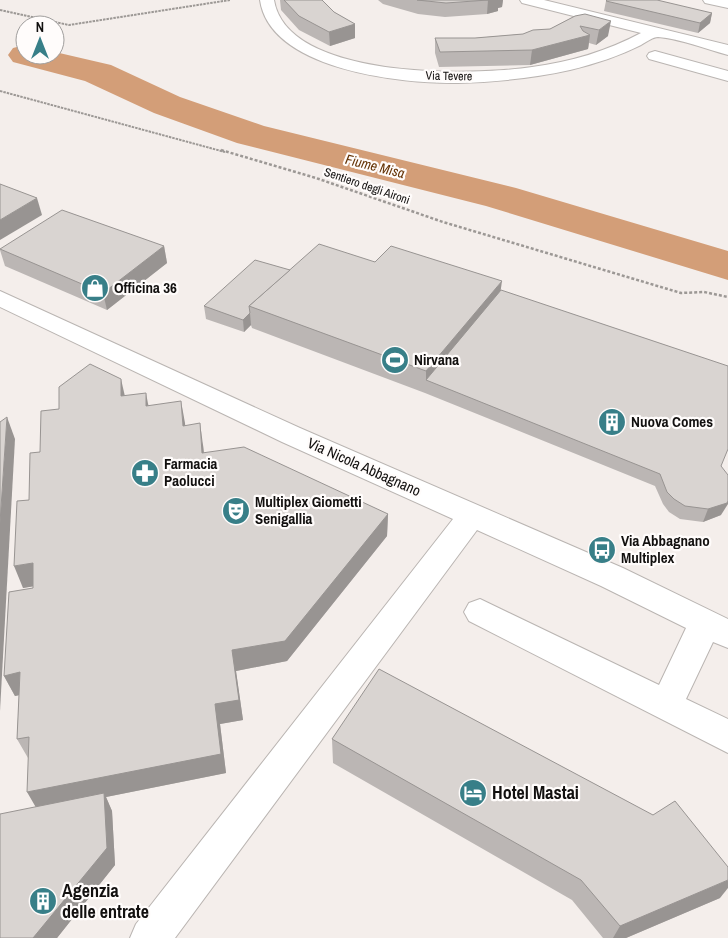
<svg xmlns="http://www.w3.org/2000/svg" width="728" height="938" font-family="'Archivo Narrow',sans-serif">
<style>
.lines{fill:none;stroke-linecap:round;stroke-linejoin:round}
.river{fill:#d39e78;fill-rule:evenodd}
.minor-casing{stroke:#bab5b2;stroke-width:2}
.path-far1{stroke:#9c9895;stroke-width:2;stroke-dasharray:2.5 1;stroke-linecap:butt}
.path{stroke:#9c9895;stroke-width:2.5;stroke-dasharray:3 2;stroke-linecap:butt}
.minor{fill:#fff;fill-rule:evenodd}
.wall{fill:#bbb6b4}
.shaded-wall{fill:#989492}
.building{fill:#d9d4d1;stroke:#989492}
.labels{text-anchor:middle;stroke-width:4.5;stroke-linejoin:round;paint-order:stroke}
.far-street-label{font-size:12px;fill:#12100f;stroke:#fffcfb}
.far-water-label{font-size:14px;font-style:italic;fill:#643204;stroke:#fffcfb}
.poi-label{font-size:15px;font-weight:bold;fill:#12100f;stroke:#fffcfb;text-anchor:start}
.street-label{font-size:15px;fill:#12100f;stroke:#fffcfb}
.near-poi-label{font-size:18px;font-weight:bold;fill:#12100f;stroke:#fffcfb;text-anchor:start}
</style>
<rect width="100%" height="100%" fill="#f4eeeb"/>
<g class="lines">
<polygon class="river" points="25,45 25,55 55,55 55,52 111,65 180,97 264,126 516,188 728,251 728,280 486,206 237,143 154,113 85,81 13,62 8,55 13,48"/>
<g class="minor-casing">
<g id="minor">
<path d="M260,0H274C287,80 472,76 532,67C571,62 607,51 641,33L522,3L520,0H544L728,45V55C706,49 681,39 658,37C653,37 646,42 641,45C619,56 595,64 570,70C534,78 496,82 458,83C402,84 270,70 260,0Z"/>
<polygon points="703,0 728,0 728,8 705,3"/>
<polygon points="655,51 728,71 728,81 649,59 647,56 649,53"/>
<polygon points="0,291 300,428 623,568 728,619 728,648 713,642 686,699 728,719 728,753 469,621 464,612 469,603 480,599 659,685 686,628 601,586 477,530 175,938 130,938 136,924 453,519 282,442 0,307"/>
</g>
</g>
<g class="path-far1">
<polyline points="0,10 69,25 230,0"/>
<polyline points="0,91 225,152"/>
</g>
<polyline class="path" points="221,150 316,178 443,222 681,293 704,292 728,297"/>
<use href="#minor" class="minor"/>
</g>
<g class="wall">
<polygon points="280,0 322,0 334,12 355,24 355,38 330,46 299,30 281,10"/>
<polygon points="378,0 503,0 502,7 498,8 498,11 487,14 445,17 418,14 383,4"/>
<polygon points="606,1 712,13 710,23 698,33 604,11"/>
<polygon points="575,16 608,36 596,45 589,43 588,49 530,65 439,67 435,53 435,38 475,38 523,34 550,29"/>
<polygon points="164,246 167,263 107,310 5,266 0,250 0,249"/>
<polygon points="375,262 501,290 721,466 721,515 703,522 680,519 669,512 663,504 655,486 425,393 252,328 251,325 244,332 206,319 204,306 290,270"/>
<polygon points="125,395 148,405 185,425 203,445 204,453 388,514 387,536 287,661 236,671 243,720 220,724 226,773 106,797 112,811 115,865 57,938 0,938 36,807 28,758 17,739 19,695 15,696 4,676 33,588 33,586 23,588 29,500 40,452 59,409"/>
<polygon points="332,739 720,898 626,938 603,938 572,900 333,763"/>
</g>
<g class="shaded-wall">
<polygon points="488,0 503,0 502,7 498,8 498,11 487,14"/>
<polygon points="712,13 710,23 698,33 700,23"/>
<polygon points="611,21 608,36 596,45 599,30"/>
<polygon points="355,24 355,38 330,46 329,32"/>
<polygon points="590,35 588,49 530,65 532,50"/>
<polygon points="37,198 42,215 0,240 0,220"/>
<polygon points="164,246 167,263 107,310 103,293"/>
<polygon points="502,281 499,302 426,380 426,371"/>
<polygon points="250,313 251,325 244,332 243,320"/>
<polygon points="121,379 126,401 121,396"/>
<polygon points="146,393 150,414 146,406"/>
<polygon points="181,401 185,423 187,447 183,426"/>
<polygon points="7,417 15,439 0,711 0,523"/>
<polygon points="200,423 203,445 206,475 202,453"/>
<polygon points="728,501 728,504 721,515 703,522 708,509"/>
<polygon points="388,514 387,536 287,661 236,671 243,720 220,724 226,773 106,797 112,811 115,865 57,938 33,938 38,811 27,792 215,704 232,650"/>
<polygon points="33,563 42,585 23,588 14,566"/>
<polygon points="20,672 30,693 15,696 4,676"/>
<polygon points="728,880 728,888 720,898 626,938 613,938 620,926"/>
</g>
<g class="building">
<polygon points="284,0 322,0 334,12 355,24 329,32 299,16"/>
<polygon points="417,0 488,0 446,3"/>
<polygon points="607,0 657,0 712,13 700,23 606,1"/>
<polygon points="585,14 611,21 599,30 580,26 583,31 590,35 532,50 440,52 435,38 475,38 523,34 533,30 550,29 575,16"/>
<polygon points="0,184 37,198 0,220"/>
<polygon points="62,210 164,246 103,293 0,249"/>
<polygon points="319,244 375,262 391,246 502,281 426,371 249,306"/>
<polygon points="255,260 290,270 249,306 250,313 243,320 204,306"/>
<polygon points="501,290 728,366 728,449 721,466 728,475 728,501 727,503 708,509 685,506 674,499 667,492 660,474 426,380"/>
<polygon points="90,364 121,379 121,396 146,393 146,406 181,401 183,426 200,423 202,453 244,447 388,514 285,641 232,650 239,700 215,704 221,754 27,792 29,737 17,739 20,672 4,676 9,592 33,588 33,563 14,566 17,501 29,500 30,453 40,452 41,411 59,409 59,387"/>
<polygon points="7,417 0,523 0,422"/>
<polygon points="379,669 653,815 675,801 728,867 728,880 620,926 581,880 332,739"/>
<polygon points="104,793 107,848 33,938 0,938 0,814"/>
</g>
<defs>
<g id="shop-disc" transform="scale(1.4375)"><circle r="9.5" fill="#387f88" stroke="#fffcfb"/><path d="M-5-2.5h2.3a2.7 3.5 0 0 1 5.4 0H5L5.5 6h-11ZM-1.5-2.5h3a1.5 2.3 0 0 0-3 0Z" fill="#fff"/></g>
<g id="stadium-disc" transform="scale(1.4375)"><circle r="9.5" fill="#387f88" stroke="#fffcfb"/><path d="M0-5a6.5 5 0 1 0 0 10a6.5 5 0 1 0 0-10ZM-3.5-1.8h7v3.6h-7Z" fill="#fff"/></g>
<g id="building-disc" transform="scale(1.4375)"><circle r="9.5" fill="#387f88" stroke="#fffcfb"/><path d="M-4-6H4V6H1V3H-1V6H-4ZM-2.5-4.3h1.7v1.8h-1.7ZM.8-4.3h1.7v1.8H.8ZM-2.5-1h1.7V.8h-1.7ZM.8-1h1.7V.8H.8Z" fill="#fff"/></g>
<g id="pharmacy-disc" transform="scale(1.4375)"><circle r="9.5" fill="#387f88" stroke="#fffcfb"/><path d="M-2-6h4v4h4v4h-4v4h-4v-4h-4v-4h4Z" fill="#fff"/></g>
<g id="theatre-disc" transform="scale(1.4375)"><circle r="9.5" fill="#387f88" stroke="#fffcfb"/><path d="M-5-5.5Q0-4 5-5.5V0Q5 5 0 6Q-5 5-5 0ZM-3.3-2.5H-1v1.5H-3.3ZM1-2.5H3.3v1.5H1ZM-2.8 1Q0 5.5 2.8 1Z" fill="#fff"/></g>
<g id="bus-disc" transform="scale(1.4375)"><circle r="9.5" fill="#387f88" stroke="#fffcfb"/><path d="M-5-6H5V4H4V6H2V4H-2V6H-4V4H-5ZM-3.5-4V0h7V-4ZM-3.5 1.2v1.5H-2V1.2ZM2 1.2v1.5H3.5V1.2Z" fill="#fff"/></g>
<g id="hotel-disc" transform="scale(1.4375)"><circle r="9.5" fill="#387f88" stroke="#fffcfb"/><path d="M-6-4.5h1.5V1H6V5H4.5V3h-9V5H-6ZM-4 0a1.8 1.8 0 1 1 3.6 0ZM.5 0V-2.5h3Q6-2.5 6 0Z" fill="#fff"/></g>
</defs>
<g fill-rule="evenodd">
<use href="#shop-disc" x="95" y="288"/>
<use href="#stadium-disc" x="395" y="360"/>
<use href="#building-disc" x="612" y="422"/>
<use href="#pharmacy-disc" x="145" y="473"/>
<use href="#theatre-disc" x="236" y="511"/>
<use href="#bus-disc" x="602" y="550"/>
<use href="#hotel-disc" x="473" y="793"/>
<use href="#building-disc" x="43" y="901"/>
</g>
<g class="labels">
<g class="far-street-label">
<text transform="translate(449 76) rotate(1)" y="4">Via Tevere</text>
<text transform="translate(367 186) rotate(19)" y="4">Sentiero degli Aironi</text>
</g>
<g class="far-water-label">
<text transform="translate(375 166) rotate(14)" y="5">Fiume Misa</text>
</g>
<g class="poi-label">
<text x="114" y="293">Officina 36</text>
<text x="414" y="365">Nirvana</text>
<text x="631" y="427">Nuova Comes</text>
<text x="164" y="469">Farmacia<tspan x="164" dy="17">Paolucci</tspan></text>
<text x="255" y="507">Multiplex Giometti<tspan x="255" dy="17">Senigallia</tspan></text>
<text x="621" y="546">Via Abbagnano<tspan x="621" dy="17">Multiplex</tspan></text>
</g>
<g class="street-label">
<text transform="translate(364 467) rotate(24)" y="5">Via Nicola Abbagnano</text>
</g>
<g class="near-poi-label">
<text x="492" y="799">Hotel Mastai</text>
<text x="62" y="897">Agenzia<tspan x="62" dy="21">delle entrate</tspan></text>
</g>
</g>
<g transform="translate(40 40)"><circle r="24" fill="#fffcfb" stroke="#a09e9d"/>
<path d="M0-4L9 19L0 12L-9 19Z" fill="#387f88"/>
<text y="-8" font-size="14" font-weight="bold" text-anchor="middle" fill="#12100f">N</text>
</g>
</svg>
